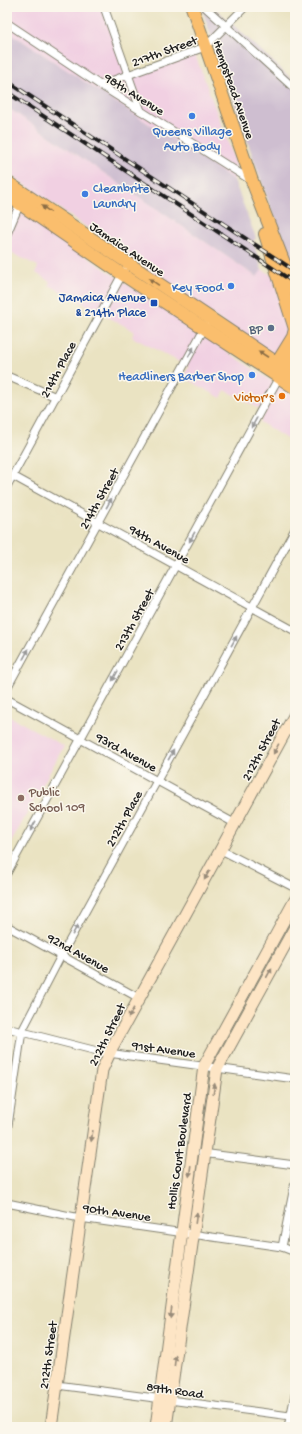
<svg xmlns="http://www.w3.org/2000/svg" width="302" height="1434" font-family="'Gochi Hand',sans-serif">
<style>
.built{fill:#f1d0e2}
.industrial{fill:#cebed0}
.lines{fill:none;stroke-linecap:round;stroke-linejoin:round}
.street-casing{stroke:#83806f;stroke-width:9}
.secondary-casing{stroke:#83806f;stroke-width:13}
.primary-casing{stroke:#83806f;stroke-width:14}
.street{stroke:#fff;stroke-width:7}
.secondary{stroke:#fde5c5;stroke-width:11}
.primary{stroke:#fabe6d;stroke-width:12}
.rail-casing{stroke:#1c1c1c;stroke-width:4}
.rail{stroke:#fbf7ec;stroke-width:2.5;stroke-dasharray:8;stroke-linecap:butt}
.oneway{fill:#8b6d44}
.oneway2{fill:#999}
.oneway3{fill:#988b79}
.shop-dot{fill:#3f7fe0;stroke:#fbf7ec;stroke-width:1.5}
.transit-dot{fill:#1a4fb4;stroke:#fbf7ec;stroke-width:1.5}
.service-dot{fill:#5c6f8a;stroke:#fbf7ec;stroke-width:1.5}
.food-dot{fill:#e8710a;stroke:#fbf7ec;stroke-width:1.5}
.education-dot{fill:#8d6e63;stroke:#fbf7ec;stroke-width:1.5}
.labels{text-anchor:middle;stroke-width:3;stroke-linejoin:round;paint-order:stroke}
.street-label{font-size:13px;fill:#1c1c1c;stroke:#fbf7ec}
.shop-label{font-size:13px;fill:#366cbe;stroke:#fbf7ec;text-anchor:end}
.transit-label{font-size:13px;fill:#164399;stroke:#fbf7ec;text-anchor:end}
.service-label{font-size:13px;fill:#4e5e75;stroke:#fbf7ec;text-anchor:end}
.food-label{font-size:13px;fill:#c56008;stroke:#fbf7ec;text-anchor:end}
.education-label{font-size:13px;fill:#785e54;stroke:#fbf7ec;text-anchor:start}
</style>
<rect width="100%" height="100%" fill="#fbf7ec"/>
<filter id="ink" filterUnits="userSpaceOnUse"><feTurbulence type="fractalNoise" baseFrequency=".025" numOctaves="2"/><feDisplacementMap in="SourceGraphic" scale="8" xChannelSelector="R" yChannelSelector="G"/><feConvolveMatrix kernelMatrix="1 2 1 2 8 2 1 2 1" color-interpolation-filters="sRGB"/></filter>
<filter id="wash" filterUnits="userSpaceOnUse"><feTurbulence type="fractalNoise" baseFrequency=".012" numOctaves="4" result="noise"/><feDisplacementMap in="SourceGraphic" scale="16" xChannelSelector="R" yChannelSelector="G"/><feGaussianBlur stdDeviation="0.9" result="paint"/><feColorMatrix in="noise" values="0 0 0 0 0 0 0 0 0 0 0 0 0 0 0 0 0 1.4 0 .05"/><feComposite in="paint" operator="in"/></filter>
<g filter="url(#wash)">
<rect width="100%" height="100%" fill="#eae3c2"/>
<g class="built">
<polygon points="7,7 102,7 127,78 195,54 236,164 234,180 7,31"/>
<polygon points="7,107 257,277 261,269 273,276 290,334 276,359 7,172"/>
<polygon points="7,203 295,397 295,459 287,454 293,443 260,422 265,412 225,390 221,398 183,377 189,367 132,337 134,331 49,285 50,282 36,273 38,266 7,251 10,239 7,238"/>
<polygon points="7,715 64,746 7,850"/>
</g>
<g class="industrial">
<polygon points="201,7 214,7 295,82 295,269 291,267"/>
<polygon points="7,31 234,180 256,238 253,241 262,270 257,277 7,107"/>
</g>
</g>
<g filter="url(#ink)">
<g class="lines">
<g class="street-casing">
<g id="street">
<polyline points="104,7 141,111"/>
<polyline points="205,7 295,89"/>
<polyline points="7,23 100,85 252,181"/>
<polyline points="100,85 205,47 245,7"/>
<polyline points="7,234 21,201"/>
<polyline points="7,376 56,397"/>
<polyline points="13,476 295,631"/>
<polyline points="7,486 124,271"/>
<polyline points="7,688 206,325"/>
<polyline points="7,699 236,824"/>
<polyline points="221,850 295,888"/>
<polyline points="7,873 279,377"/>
<polyline points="7,926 139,998"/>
<polyline points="7,1028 101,1052 295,1079"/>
<polyline points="7,1132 22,1031 61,956 295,529"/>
<polyline points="202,1153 295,1165"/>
<polyline points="7,1203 80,1218 282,1247 295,1252"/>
<polyline points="282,1247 295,1182"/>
<polyline points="57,1385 290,1416"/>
<polyline points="288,1427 295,1395"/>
</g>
</g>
<g class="secondary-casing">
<g id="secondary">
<polyline points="51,1427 102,1070 113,1046 295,714"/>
<polyline points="156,1427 204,1066 295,900"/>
<polyline points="166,1427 217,1069 295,927"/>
</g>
</g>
<g class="primary-casing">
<g id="primary">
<polyline points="192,7 252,181 295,291"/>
<polyline points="7,182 295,375"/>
<polyline points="7,195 122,274 295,388"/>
<polyline points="265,234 295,329 293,337 277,363 278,371"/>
<polyline points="281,374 295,354"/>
</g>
</g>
<use href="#street" class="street"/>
<use href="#secondary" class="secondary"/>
<use href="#primary" class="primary"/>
<g class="rail-casing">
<g id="rail">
<polyline points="7,81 295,271"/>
<polyline points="7,92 295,283"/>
</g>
</g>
<use href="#rail" class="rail"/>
</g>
<defs><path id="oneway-solid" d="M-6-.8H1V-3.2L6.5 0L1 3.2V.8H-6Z"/></defs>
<g class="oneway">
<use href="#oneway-solid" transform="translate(46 209) rotate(-145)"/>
<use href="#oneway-solid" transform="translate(154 282) rotate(-146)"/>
<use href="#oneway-solid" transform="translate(263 354) rotate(-147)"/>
</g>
<g class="oneway2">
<use href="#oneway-solid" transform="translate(191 352) rotate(-61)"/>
<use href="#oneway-solid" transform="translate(254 423) rotate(119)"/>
<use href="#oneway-solid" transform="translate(109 503) rotate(-61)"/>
<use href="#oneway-solid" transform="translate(192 537) rotate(119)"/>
<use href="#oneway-solid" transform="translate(234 641) rotate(-61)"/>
<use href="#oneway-solid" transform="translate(26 654) rotate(-61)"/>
<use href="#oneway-solid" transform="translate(115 676) rotate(119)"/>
<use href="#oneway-solid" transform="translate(171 755) rotate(-61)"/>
<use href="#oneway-solid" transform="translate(33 826) rotate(119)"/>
<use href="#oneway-solid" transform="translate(75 930) rotate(-61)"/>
</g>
<g class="oneway3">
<use href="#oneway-solid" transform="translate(276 749) rotate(118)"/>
<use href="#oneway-solid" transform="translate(207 875) rotate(119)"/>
<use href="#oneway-solid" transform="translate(269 973) rotate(-61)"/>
<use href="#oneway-solid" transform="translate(131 1013) rotate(119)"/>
<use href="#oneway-solid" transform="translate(214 1089) rotate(-82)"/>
<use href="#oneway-solid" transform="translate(92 1136) rotate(99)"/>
<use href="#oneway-solid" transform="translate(190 1171) rotate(98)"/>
<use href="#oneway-solid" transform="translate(196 1218) rotate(-82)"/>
<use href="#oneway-solid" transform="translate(171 1313) rotate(98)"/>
<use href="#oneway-solid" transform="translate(175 1361) rotate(-83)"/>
</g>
</g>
<g class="shop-dot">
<circle cx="192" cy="116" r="4"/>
<circle cx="85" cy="194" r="4"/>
<circle cx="231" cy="286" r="4"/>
<circle cx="252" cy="375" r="4"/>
</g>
<rect class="transit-dot" x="150" y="299" width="8" height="8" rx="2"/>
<circle class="service-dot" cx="271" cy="328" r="4"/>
<circle class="food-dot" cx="282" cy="396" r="4"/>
<circle class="education-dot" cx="21" cy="798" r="4"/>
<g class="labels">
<g class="street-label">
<text transform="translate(164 50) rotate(-20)" y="5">217th Street</text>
<text transform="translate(235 89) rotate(71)" y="5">Hempstead Avenue</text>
<text transform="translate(135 93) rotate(32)" y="5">98th Avenue</text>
<text transform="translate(128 248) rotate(34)" y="5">Jamaica Avenue</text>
<text transform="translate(57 369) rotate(-62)" y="5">214th Place</text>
<text transform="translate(98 498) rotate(-61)" y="5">214th Street</text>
<text transform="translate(160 543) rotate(29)" y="5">94th Avenue</text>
<text transform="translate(133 619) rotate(-61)" y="5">213th Street</text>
<text transform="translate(260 749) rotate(-62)" y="5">212th Street</text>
<text transform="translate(127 751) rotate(29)" y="5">93rd Avenue</text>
<text transform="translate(123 818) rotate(-61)" y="5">212th Place</text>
<text transform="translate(79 952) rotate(29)" y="5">92nd Avenue</text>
<text transform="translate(106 1034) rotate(-64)" y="5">212th Street</text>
<text transform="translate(164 1048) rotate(8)" y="5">91st Avenue</text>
<text transform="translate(178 1151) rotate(-82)" y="5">Hollis Court Boulevard</text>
<text transform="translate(117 1211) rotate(8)" y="5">90th Avenue</text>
<text transform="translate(47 1355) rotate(-82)" y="5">212th Street</text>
<text transform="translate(175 1389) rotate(8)" y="5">89th Road</text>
</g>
<g class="shop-label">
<text x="192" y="135" text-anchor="middle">Queens Village<tspan x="192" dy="15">Auto Body</tspan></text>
<text x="93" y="192" text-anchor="start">Cleanbrite<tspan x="93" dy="15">Laundry</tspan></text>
<text x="223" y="291">Key Food</text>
<text x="244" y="380">Headliners Barber Shop</text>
</g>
<g class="transit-label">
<text x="146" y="301">Jamaica Avenue<tspan x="146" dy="15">&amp; 214th Place</tspan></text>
</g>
<g class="service-label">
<text x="263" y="333">BP</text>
</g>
<g class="food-label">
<text x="274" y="401">Victor’s</text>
</g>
<g class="education-label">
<text x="29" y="796">Public<tspan x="29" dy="15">School 109</tspan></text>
</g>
</g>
<rect width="302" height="1434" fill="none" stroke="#fbf7ec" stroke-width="24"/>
</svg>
